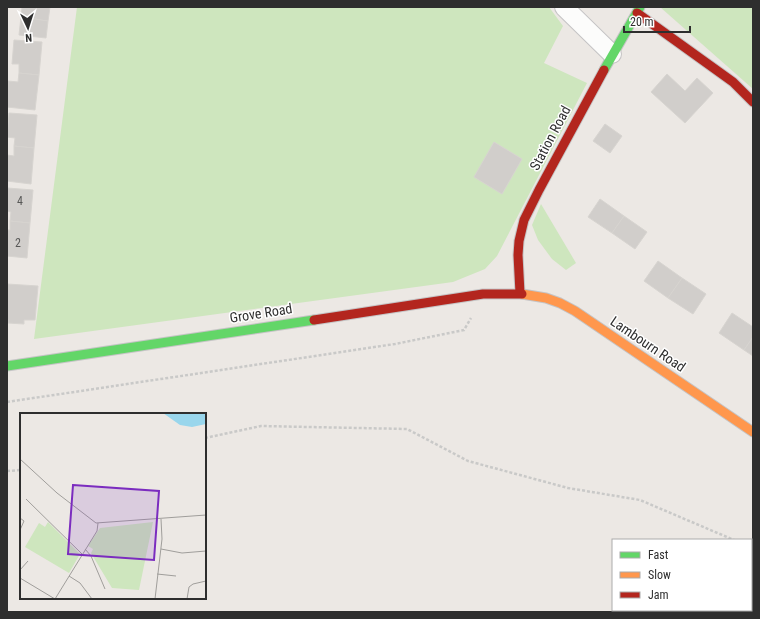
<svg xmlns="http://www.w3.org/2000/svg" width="760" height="619" font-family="'Roboto Condensed',sans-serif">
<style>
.green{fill:#cee6be}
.building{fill:#d1cecb;stroke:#d7d4d0}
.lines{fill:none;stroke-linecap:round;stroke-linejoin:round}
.street-casing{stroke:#c5c4c5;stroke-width:20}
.fast-casing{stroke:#c5c4c5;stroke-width:11}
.slow-casing{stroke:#c5c4c5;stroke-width:11}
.jam-casing{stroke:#c5c4c5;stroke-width:11}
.path{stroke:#c9c9c8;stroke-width:2.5;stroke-dasharray:3 2;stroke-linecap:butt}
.street{stroke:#fcfcfb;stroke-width:18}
.fast{stroke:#63d668;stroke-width:9}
.slow{stroke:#ff974d;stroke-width:9}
.jam{stroke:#b3261e;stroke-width:9}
.labels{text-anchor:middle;stroke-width:3;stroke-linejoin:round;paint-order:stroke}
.number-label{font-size:12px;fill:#585857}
.street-label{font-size:14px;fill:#2e2e2e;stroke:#fff}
.inset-road{fill:none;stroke:#a09e9b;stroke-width:1}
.view{fill:#7b2cbf;fill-opacity:0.15;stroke:#7b2cbf;stroke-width:2}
.inset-edge{fill:none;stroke:#2e2e2e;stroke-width:2}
</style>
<rect width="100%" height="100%" fill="#ece8e4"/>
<g class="green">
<polygon points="77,7 549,7 563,26 544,63 587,83 497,256 485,269 453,282 34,339"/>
<polygon points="660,7 753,7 753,89"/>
<polygon points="541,204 576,263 566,270 552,259 538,240 532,225"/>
</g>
<g class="building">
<polygon points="22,7 50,7 48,21 21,17"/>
<polygon points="21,17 48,21 46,38 19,35"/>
<polygon points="14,40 42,42 39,75 19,73 19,64 12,64"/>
<polygon points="19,73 39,75 35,110 7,107 8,81 18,82"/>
<polygon points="667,74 685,91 697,78 713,93 685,123 651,92"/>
<polygon points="9,113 37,115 34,148 14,146 15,138 7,137"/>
<polygon points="605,124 622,136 610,153 593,141"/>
<polygon points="494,142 522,159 502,194 474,177"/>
<polygon points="14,146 34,148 31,184 7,181 7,155 14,156"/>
<polygon points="7,188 33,190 30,223 10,221 11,212 7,211"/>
<polygon points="600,199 624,216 612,233 588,217"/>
<polygon points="624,216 647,232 635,249 612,233"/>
<polygon points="10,221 30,223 27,258 7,256 7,230 10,230"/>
<polygon points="658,261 682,278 668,298 644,281"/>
<polygon points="682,278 706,294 693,314 668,298"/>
<polygon points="7,284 38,286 35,320 24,320 24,324 8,323 8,319 7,319"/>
<polygon points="732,313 753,327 753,337 744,350 719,333"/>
<polygon points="753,337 753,356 744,350"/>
</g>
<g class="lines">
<g class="street-casing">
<polyline id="street" points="564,7 612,54"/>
</g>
<g class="fast-casing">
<g id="fast">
<polyline points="604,70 640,7"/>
<polyline points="7,366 314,320"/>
</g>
</g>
<g class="slow-casing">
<polyline id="slow" points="522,294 546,298 560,303 575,311 753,432"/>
</g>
<g class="jam-casing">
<g id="jam">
<polyline points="637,13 733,82 753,102"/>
<polyline points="520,293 518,255 519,241 524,220 539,190 604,70"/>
<polyline points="314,320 483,294 522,294"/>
</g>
</g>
<g class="path">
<polyline points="7,402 395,344 464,330 471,318"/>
<polyline points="205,438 261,426 407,429 468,461 568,488 640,500 734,540"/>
<polyline points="7,471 21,470"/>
<polyline points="751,547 753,548"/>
</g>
<use href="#street" class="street"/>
<use href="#fast" class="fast"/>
<use href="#slow" class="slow"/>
<use href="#jam" class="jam"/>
</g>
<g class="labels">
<g class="number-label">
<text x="20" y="205">4</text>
<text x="18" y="247">2</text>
</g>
<g class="street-label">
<text transform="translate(550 138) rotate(-62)" y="5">Station Road</text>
<text transform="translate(261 313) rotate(-9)" y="5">Grove Road</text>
<text transform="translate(648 344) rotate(34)" y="5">Lambourn Road</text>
</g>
</g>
<g transform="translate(20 413)">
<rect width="186" height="186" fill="#ece8e4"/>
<path d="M28,109L60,141L49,160L5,134L19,110L25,114ZM133,109L119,177L92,175L71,140L73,136L68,133L80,115Z" fill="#cee6be"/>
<path d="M143,0H186V11L172,14L160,12Z" fill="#99d6ec"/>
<path class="inset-road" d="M0,46L37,80L76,110L186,102M6,86L62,141M0,105L4,108L0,117M65,136L71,143L85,176M141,136L162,140L186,138M0,157L8,148M137,161L156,163M49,163L60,170L72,186M0,165L35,186M35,186L77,118L78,110M135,186L142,126L141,106M167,186L169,174L173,171L186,168"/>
<path class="view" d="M53,72L139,78L134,147L48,141Z"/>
<rect width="186" height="186" class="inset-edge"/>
</g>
<rect width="760" height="619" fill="none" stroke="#2e2e2e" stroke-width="16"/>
<rect x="612" y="539" width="140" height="72" fill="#ffffff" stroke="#ababab"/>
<rect x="620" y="552" width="20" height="6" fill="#63d668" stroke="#ababab"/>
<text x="648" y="559" font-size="12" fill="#2e2e2e">Fast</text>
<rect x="620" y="572" width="20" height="6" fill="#ff974d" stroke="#ababab"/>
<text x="648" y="579" font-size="12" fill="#2e2e2e">Slow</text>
<rect x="620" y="592" width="20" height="6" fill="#b3261e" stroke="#ababab"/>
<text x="648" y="599" font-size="12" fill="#2e2e2e">Jam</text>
<g transform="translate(28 28) rotate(176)" stroke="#ffffff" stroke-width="3" paint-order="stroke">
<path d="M0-3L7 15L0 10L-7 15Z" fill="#2e2e2e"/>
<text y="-6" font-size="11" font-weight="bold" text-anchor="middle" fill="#2e2e2e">N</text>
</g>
<path d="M624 26v6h66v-6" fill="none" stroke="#2e2e2e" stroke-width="2"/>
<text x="630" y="26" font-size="12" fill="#2e2e2e" stroke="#ffffff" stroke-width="3" paint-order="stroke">20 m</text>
</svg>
